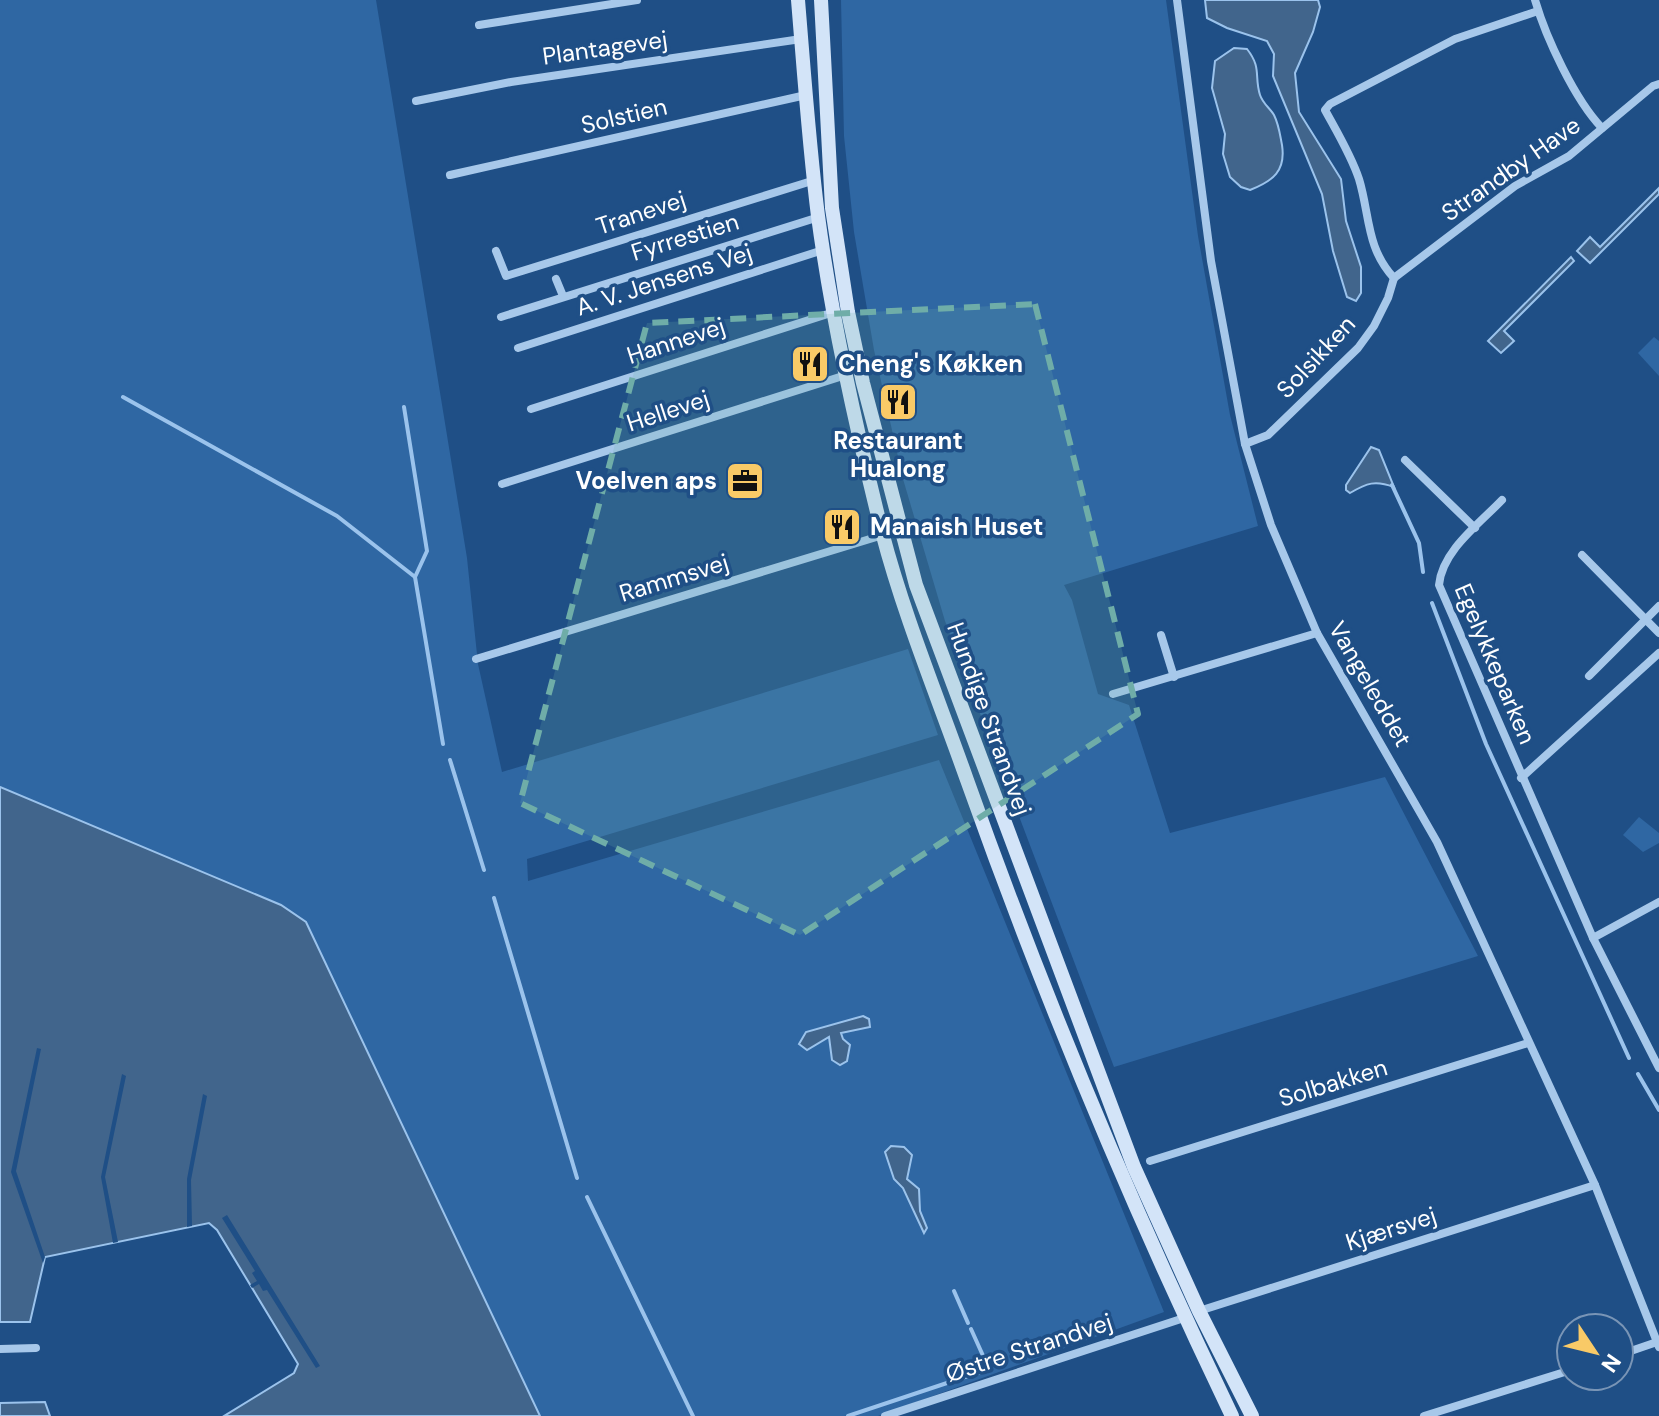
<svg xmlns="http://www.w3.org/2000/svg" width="1659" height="1416" font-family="'DM Sans',sans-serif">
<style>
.green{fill:#2f67a3}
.water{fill:#41658c;stroke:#9bc3ec;stroke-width:2}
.pier{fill:#1f4f86}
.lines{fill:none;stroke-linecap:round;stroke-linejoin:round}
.stream{stroke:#9bc3ec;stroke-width:4}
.minor{stroke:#a7c8ea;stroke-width:8}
.secondary{stroke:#d3e4f8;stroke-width:14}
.marked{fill:#6fada8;fill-opacity:0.2;stroke:#6fada8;stroke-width:6;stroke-dasharray:16 10;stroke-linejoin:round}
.labels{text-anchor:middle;stroke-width:7;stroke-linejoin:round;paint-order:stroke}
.street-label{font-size:24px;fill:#fff;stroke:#1f4f86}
.poi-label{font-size:24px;font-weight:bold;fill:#fff;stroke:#1f4f86;text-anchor:start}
</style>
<rect width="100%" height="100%" fill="#1f4f86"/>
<g class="green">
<polygon points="0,0 376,0 467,558 478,664 502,772 908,649 938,735 527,859 528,881 939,760 1164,1312 878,1416 540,1416 306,922 280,905 0,787"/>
<polygon points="841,0 1166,0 1198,236 1230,415 1258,526 1064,585 1072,600 1098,694 1129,705 1170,833 1385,777 1478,956 1114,1067 945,621 903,479 874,350 854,232 844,136"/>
<polygon points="1654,337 1659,341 1659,376 1638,353"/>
<polygon points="1639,817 1659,833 1659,843 1643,852 1623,835"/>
</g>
<g class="water">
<polygon points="1205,0 1318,0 1320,7 1313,32 1295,73 1299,112 1341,179 1346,221 1361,267 1361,293 1356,301 1347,297 1333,251 1322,194 1273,76 1274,54 1267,41 1227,28 1207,18"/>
<path d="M1234,48L1247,49C1262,68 1254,76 1260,95C1263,104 1270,108 1274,115C1279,125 1280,135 1282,145C1286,171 1273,181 1250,190L1241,187L1230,177L1223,154L1225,134L1212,88L1215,61Z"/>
<polygon points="1659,188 1659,194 1590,263 1577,251 1590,237 1600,247"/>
<polygon points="1571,257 1574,261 1504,331 1514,341 1501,353 1488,341"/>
<path d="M1371,447L1379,450L1394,487C1375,480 1367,483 1350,493L1346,490V485Z"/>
<polygon points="0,787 281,905 306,922 540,1416 224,1416 294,1373 298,1364 217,1230 209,1223 45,1257 30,1322 0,1322"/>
<polygon points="863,1016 869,1019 870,1027 841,1033 843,1039 850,1045 847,1061 840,1065 832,1060 829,1037 807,1050 799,1044 806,1032"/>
<polygon points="891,1146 904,1147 912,1155 907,1179 919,1189 920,1211 927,1228 924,1233 903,1188 894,1179 885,1152"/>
<polygon points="45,1402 50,1416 0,1416 0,1403"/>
</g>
<g class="pier">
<polygon points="37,1048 41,1049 16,1171 45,1257 43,1263 11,1172"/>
<polygon points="122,1074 126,1076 105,1177 118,1242 113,1243 101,1177"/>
<polygon points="203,1094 207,1096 191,1180 192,1226 187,1227 187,1179"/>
<polygon points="227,1215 320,1366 316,1368 267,1290 263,1291 259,1284 252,1288 250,1285 257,1281 252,1273 255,1271 222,1218"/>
</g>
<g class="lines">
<g class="stream">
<polyline points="123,397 337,516 415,577 443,744"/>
<polyline points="404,407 427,551 415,577"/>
<polyline points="1392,485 1419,543 1423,572"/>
<polyline points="1432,603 1486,744 1629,1058"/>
<polyline points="450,760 484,870"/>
<polyline points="494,898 577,1178"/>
<polyline points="1638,1074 1659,1110"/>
<polyline points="587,1197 693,1416"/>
<polyline points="954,1291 968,1323"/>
<polyline points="848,1416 989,1369 971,1329"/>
</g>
<g class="minor">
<polyline points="1177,0 1211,261 1245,444 1271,525 1317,633 1437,842 1595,1185 1659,1347"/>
<path d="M1535,0C1546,38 1575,100 1602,128"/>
<polyline points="479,25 637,0"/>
<polyline points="416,101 511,82 801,39"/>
<polyline points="450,175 806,95"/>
<polyline points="496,251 506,276 815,180"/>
<path d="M1394,278C1366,248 1370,215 1359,179C1351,155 1337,132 1325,110L1330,104L1455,39L1538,11"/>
<polyline points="1394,278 1515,186 1569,156 1653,86 1659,84"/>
<polyline points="556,279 563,296"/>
<polyline points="501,317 819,217"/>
<polyline points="518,348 823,250"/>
<polyline points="531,409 834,312"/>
<polyline points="1245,444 1268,435 1358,348 1374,326 1388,298 1394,278"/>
<polyline points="1405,460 1475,528"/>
<polyline points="502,484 846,375"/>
<path d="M1502,500C1479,524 1442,551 1439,585L1593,938L1659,1068"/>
<polyline points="1582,555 1659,633"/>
<polyline points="1161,635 1174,677"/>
<polyline points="476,659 883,535"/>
<polyline points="1589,676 1659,606"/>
<polyline points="1113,694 1317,633"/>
<polyline points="1521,778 1659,653"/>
<polyline points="1593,938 1659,902"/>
<polyline points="1150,1161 1528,1043"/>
<polyline points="1199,1311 1595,1185"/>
<polyline points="0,1349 36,1348"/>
<polyline points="1619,1355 1657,1342"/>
<polyline points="885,1416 1184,1318"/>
<polyline points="1424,1416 1571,1370"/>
</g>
<g class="secondary">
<path d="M798,0C804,72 809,145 818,216C832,322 856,428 882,532C904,616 938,698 967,780C1044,997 1132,1208 1232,1416"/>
<polyline points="821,0 832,208 848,312 863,383 916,585 1134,1167 1199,1311 1252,1416"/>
</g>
</g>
<path class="marked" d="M1035,304L1138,714L800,935L520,803L647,323Z"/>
<defs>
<g id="restaurant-square" transform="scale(2)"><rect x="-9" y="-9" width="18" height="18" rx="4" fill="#f9ca67" stroke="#1f4f86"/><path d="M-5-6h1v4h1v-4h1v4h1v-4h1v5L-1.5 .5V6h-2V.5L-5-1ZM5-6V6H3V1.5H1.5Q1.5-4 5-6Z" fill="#111"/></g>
<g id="office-square" transform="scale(2)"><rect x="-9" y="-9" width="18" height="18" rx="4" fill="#f9ca67" stroke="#1f4f86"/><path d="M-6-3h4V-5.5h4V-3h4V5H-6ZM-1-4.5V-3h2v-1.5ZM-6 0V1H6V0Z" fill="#111"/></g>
</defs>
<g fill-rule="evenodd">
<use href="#restaurant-square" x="810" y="364"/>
<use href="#restaurant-square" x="898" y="402"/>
<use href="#office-square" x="745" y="481"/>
<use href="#restaurant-square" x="842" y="527"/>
</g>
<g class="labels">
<g class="street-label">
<text transform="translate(605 48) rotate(-8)" y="8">Plantagevej</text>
<text transform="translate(624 116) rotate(-13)" y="8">Solstien</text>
<text transform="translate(1511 169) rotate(-35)" y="8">Strandby Have</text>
<text transform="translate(641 213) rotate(-18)" y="8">Tranevej</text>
<text transform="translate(685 237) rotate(-17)" y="8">Fyrrestien</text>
<text transform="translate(664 280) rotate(-18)" y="8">A. V. Jensens Vej</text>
<text transform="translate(676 341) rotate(-18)" y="8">Hannevej</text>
<text transform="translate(1316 357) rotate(-47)" y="8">Solsikken</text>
<text transform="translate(668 411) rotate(-18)" y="8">Hellevej</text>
<text transform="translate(674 578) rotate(-17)" y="8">Rammsvej</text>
<text transform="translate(1495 664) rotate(67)" y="8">Egelykkeparken</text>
<text transform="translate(1370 684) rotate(60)" y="8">Vangeleddet</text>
<text transform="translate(989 719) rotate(70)" y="8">Hundige Strandvej</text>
<text transform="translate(1333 1083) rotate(-17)" y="8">Solbakken</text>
<text transform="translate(1391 1229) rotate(-18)" y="8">Kjærsvej</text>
<text transform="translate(1029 1348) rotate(-18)" y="8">Østre Strandvej</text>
</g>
<g class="poi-label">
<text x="838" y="372">Cheng's Køkken</text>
<text x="898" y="449" text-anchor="middle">Restaurant<tspan x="898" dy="28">Hualong</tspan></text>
<text x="717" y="489" text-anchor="end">Voelven aps</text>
<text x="870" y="535">Manaish Huset</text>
</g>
</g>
<g transform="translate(1595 1352) rotate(125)"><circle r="38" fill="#1f4f86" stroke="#7995b6" stroke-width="2"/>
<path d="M0-6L14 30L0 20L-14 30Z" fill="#f9ca67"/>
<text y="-12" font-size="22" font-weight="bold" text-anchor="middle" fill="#ffffff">N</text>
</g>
</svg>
